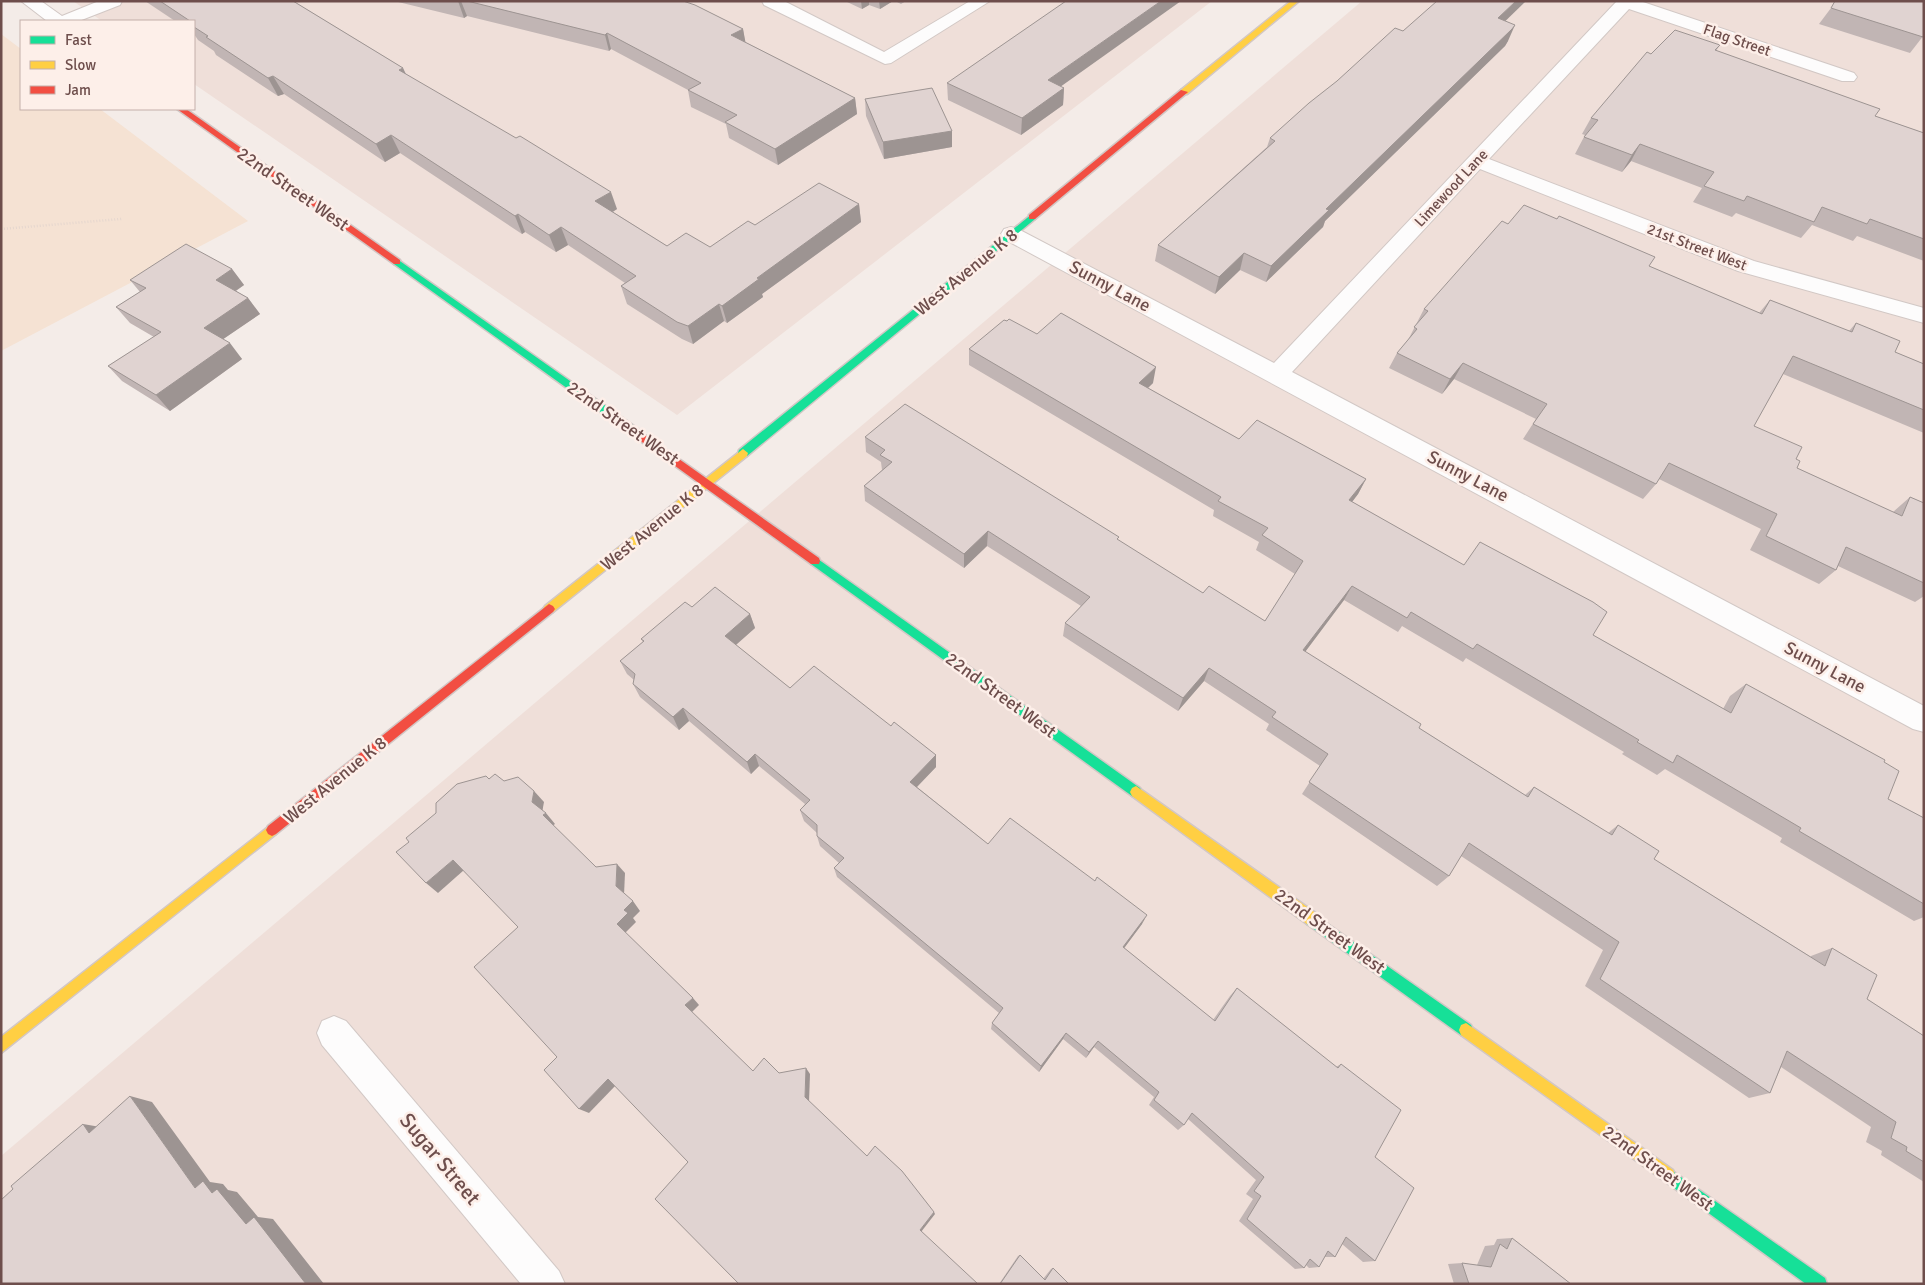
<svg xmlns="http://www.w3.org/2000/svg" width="1925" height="1285" font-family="Signika,sans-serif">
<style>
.residential{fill:#efdfd9}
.sand{fill:#f5e2d3}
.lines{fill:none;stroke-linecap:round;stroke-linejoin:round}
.street-casing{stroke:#d2c8c5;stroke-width:2}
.fast-casing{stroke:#d2c7c5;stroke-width:3}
.slow-casing{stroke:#d2c7c5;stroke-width:3}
.jam-casing{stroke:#d2c7c5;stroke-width:3}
.path{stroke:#d5cbca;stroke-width:2.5;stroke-dasharray:0.5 2.5;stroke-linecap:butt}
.street{fill:#fdfcfc;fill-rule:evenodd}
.fast{fill:#16e098;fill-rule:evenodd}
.slow{fill:#ffcf43;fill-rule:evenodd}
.jam{fill:#f24e42;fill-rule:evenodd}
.wall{fill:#c1b5b4}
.shaded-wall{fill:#9d9492}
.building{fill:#e0d3d1;stroke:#9d9492}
.labels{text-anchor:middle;stroke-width:5;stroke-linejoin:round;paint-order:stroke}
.far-street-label{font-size:15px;fill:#6e4e4c;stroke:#fdefe9}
.street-label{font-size:18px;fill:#6e4e4c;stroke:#fdefe9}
.near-street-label{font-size:21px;fill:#6e4e4c;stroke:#fdefe9}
</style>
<rect width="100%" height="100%" fill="#f4ece8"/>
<g class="residential">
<polygon points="73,1 1212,1 677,415 194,84 194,21 102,21"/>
<polygon points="1362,1 1924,1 1924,1284 1,1284 1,1156"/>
</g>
<polygon class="sand" points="1,34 21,49 21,109 100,109 248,221 1,351"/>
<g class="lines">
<g class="street-casing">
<g id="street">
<polygon points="21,1 41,1 62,16 99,1 122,1 120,5 79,21 47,21"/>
<polygon points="762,1 784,1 884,52 970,1 990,1 891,63 885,64 764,5"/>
<polygon points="1617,1 1640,1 1854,73 1857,77 1854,81 1842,81 1629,9 1489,159 1754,261 1924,308 1924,323 1738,271 1480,169 1292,372 1924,706 1924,732 1913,729 1004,239 1001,234 1004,229 1011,227 1018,229 1274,363"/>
<polygon points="334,1016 346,1021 559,1271 565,1284 521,1284 322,1045 317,1033 322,1021"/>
</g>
</g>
<g class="fast-casing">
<g id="fast">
<polygon points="1032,214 1036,217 1035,219 747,456 739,456 738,453 739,450"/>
<polygon points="397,259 641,431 643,434 641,437 635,437 394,264 393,262"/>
<polygon points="815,557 1140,788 1142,792 1140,796 1136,798 1132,796 811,564 810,561"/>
<polygon points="1312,913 1471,1025 1473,1030 1471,1035 1466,1037 1461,1035 1307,924 1305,919 1307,914"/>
<polygon points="1668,1168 1825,1278 1827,1284 1806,1284 1663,1180 1661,1175 1663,1170"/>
</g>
</g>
<g class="slow-casing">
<g id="slow">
<polygon points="1291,1 1299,1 1187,94 1181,94 1181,90"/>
<polygon points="743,449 748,453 747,456 553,612 545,612 543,609 545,606"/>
<polygon points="1136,786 1317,914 1319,919 1317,924 1312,925 1307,924 1132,796 1130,792 1132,788"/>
<polygon points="272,824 276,826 278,830 276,834 1,1053 1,1037"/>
<polygon points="1466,1023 1673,1170 1675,1175 1673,1180 1668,1182 1663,1180 1461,1035 1459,1030 1461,1025"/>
</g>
</g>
<g class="jam-casing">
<g id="jam">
<polygon points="1181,90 1188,92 1035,219 1029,219 1029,215"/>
<polygon points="177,109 186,109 400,260 400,264 394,264"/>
<polygon points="638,430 819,558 820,561 819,564 811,564 635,437 633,434 635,431"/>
<polygon points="549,604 553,606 555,609 553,612 276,834 272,836 268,834 266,830 268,826"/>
</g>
</g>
<polyline class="path" points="1,229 122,219"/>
<use href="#street" class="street"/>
<use href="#fast" class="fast"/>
<use href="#slow" class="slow"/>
<use href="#jam" class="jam"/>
</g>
<g class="wall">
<polygon points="145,1 293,1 403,68 406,74 617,209 613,212 667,246 710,247 755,225 859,204 861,222 762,294 763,297 727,323 724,321 693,344 682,339 627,304 621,286 625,283 568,245 556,252 525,232 522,234 400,153 385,162 284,94 278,96 216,55 214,51 198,40 194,34 194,21 175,21"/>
<polygon points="394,1 683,1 743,29 745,42 855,98 857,114 778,165 729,138 726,124 691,107 688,90 611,49 609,51 467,16 464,18"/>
<polygon points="845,1 893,1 880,9 869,5 862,9"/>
<polygon points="895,1 906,1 901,4"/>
<polygon points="1831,8 1924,35 1910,53 1819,24"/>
<polygon points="1505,21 1508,41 1505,46 1325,221 1323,227 1266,282 1240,270 1215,294 1155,261 1158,245 1267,147 1270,138 1403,31"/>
<polygon points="1720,45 1716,51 1875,116 1924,133 1924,261 1857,236 1853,241 1812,225 1801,238 1736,213 1732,217 1693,202 1702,188 1631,161 1622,172 1575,154 1585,135 1582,134 1591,118 1651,54"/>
<polygon points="947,83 1061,87 1064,88 1063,105 1021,135 948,100"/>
<polygon points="865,99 952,131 952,147 884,159 866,116"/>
<polygon points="1508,224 1649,266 1759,313 1770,300 1849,331 1856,323 1895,352 1924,364 1924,433 1783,374 1754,426 1796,459 1797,468 1893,512 1910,497 1924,503 1924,596 1915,602 1838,566 1836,570 1819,584 1750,550 1761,529 1659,479 1656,484 1643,499 1523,439 1536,419 1454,379 1442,394 1389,368 1397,353 1408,340 1424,309"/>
<polygon points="232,269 244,285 236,291 248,298 260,314 223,339 242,359 170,411 122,381 108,366 154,337 130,323 116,307 140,292 130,280"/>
<polygon points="1037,334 1153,383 1148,388 1239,439 1366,479 1358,494 1352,502 1464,565 1593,635 1723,709 1730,696 1746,684 1884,762 1888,799 1924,818 1924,917 1914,921 1780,842 1782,838 1665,769 1657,775 1622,754 1624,752 1466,658 1463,662 1402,626 1398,632 1344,600 1305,652 1419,728 1525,795 1534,787 1608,833 1618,825 1654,859 1811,957 1811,956 1832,948 1867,999 1924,1036 1924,1182 1881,1155 1882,1151 1866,1142 1871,1127 1781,1067 1770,1093 1749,1098 1585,986 1603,950 1461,856 1449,876 1437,886 1302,794 1320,766 1266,730 1269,724 1204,681 1178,711 1063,636 1065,623 1081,606 987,546 964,568 865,501 864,486 882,470 881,462 866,452 865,437 1118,541 1203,593 1265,621 1295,574 1256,550 1259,542 1213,516 1214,510 969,365 969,349"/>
<polygon points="692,607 750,614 755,628 736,645 790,688 936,767 917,787 988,844 1142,924 1124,948 1213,1020 1230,996 1237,988 1336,1067 1341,1064 1375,1157 1375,1261 1363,1262 1342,1244 1335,1257 1325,1257 1319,1267 1309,1268 1306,1265 1304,1268 1295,1269 1239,1221 1253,1199 1246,1194 1256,1180 1188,1119 1184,1125 1178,1130 1149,1105 1154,1097 1094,1047 1086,1058 1063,1039 1039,1072 991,1029 992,1023 999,1013 837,877 834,868 839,863 820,846 817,836 817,833 804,821 800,810 805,804 759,766 751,774 689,721 679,730 640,697 633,684 634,680 627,674 620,661 643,642 641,639"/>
<polygon points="1512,1238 1571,1284 1454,1284 1448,1264 1462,1263 1477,1265 1485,1246 1494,1245 1497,1239"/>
<polygon points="1020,1255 1043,1279 1051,1269 1053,1268 1069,1284 999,1284 1018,1256"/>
</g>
<g class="shaded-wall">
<polygon points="458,1 461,1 467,16 464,18"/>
<polygon points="861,1 869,1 869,5 862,9"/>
<polygon points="879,1 893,1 880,9"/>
<polygon points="1161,1 1181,1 1046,97 1048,80"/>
<polygon points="1516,1 1526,1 1491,35 1498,18"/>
<polygon points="1515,25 1508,41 1505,46 1325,221 1323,227 1266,282 1271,266 1326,209"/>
<polygon points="743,29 746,45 731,35"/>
<polygon points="607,33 611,49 609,51 605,35"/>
<polygon points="403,68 411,86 399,70"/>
<polygon points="273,76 284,94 278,96 268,78"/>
<polygon points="1064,88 1063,105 1021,135 1022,118"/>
<polygon points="855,98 857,114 778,165 775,149"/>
<polygon points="952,131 952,147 884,159 883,142"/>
<polygon points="391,135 400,153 385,162 376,144"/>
<polygon points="1640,144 1631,161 1622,172 1632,155"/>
<polygon points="611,192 617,209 601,219 595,201"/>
<polygon points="859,204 861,222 762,294 763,297 727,323 722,306 757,278"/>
<polygon points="518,214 525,232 522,234 515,216"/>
<polygon points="561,227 568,245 556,252 549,235"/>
<polygon points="1244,253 1240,270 1215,294 1219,277"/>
<polygon points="232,269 244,285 228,296 216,280"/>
<polygon points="248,298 260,314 216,344 204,328"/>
<polygon points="719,304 724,321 693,344 688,326"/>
<polygon points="230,343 242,359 170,411 156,395"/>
<polygon points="1463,363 1454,379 1442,394 1450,379"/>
<polygon points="1156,367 1153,383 1136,399 1139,383"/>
<polygon points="1366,479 1358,494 1342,515 1349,500"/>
<polygon points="988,531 987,546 964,568 964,554"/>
<polygon points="1352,586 1344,600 1296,664 1303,650"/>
<polygon points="750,614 755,628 730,650 725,636"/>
<polygon points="1209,668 1204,681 1178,711 1183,698"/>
<polygon points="683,708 689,721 679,730 673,717"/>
<polygon points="755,754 759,766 751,774 747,762"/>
<polygon points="936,755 936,767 911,793 910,782"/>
<polygon points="534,791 544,802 542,813 532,802"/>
<polygon points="546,813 555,824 552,826 543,815"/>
<polygon points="453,860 464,870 438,893 426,883"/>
<polygon points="617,864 625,873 624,895 616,886"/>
<polygon points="633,901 640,911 633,918 636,922 625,933 617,924 624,910"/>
<polygon points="1147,915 1142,924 1119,955 1123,947"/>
<polygon points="693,998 699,1005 692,1012 685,1005"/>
<polygon points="1066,1033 1063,1039 1039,1072 1041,1066"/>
<polygon points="1098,1041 1094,1047 1086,1058 1089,1052"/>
<polygon points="806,1068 810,1074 809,1102 805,1097"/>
<polygon points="608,1079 617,1084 589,1113 579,1109"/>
<polygon points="130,1096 152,1102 210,1182 223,1184 228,1190 237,1192 258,1217 273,1219 324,1284 306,1284 246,1224 212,1193 195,1188"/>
<polygon points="83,1124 106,1128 89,1133"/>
<polygon points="934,1212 935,1214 921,1232 920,1230"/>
</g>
<g class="building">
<polygon points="160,1 293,1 403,68 399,70 516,138 520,136 611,192 595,201 667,246 686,233 710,247 748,221 755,225 819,183 859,204 757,278 759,279 722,306 719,304 688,326 677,322 621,286 636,276 561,227 549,235 518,214 515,216 391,135 376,144 273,76 268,78 206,37 208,36 194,27 194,21 189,21 190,21"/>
<polygon points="467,1 683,1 695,5 743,29 731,35 855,98 775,149 725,122 737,115 688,90 701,83 607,33 605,35"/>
<polygon points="1066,1 1161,1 1048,80 1064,88 1022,118 947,83"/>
<polygon points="1437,1 1516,1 1498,18 1515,25 1512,29 1326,209 1329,210 1271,266 1244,253 1219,277 1158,245 1275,141 1270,138 1309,103 1337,81 1395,28 1403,31"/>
<polygon points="1835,1 1924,1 1924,35 1923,37 1831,8"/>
<polygon points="1675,30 1720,45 1715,50 1880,109 1875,116 1924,133 1924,239 1870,219 1867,224 1822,207 1814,222 1747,196 1744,201 1704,186 1714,172 1640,144 1632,155 1584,137 1598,120 1591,118 1647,52 1651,54"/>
<polygon points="932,88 952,131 883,142 865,99"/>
<polygon points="1524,205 1557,219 1559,216 1655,257 1649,266 1762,314 1770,300 1852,332 1856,323 1900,341 1895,352 1924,364 1924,410 1793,356 1754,426 1802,447 1796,459 1800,461 1797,468 1902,516 1910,497 1924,503 1924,583 1846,547 1836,570 1766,536 1777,514 1669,463 1656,484 1533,424 1547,404 1463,363 1450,379 1397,353 1417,329 1414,327 1428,311 1424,309 1502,221 1508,224"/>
<polygon points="186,244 232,269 216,280 248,298 204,328 230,343 156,395 108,366 161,332 116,307 146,288 130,280"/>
<polygon points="1061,313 1156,367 1139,383 1239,439 1257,420 1366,479 1349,500 1464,565 1480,542 1593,602 1607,612 1593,635 1731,713 1746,684 1885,760 1884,762 1899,771 1888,799 1924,818 1924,904 1799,831 1801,828 1677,755 1673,763 1637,742 1639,740 1477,644 1473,649 1411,612 1407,618 1352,586 1303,650 1421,724 1419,728 1528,797 1534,787 1612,835 1618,825 1659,851 1654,859 1825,966 1832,948 1877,975 1867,999 1924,1036 1924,1162 1906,1151 1907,1147 1891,1138 1896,1122 1787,1051 1770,1093 1600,979 1619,942 1469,843 1449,876 1309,782 1328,754 1272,717 1276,712 1209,668 1183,698 1065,623 1090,597 988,531 964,554 864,486 892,462 880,455 885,450 865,437 905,404 1119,537 1117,539 1203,593 1209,586 1265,621 1303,561 1262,535 1268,528 1218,501 1221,497 969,349 1004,320 1007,321 1009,319 1037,334"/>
<polygon points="715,587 750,614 725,636 790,688 814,666 891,726 894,722 936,755 910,782 988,844 1010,818 1095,881 1097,877 1147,915 1123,947 1215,1021 1237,988 1338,1068 1341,1064 1401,1110 1375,1157 1414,1188 1375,1261 1346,1237 1335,1257 1328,1251 1319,1267 1310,1259 1304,1268 1247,1219 1261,1196 1254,1191 1264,1177 1192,1113 1184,1125 1154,1100 1159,1092 1098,1041 1089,1052 1066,1033 1041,1066 992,1023 1003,1008 834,868 844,858 817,836 817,825 800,810 810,800 755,754 747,762 683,708 673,717 633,684 635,674 620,661 644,641 641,639 685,602 692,607"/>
<polygon points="495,774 504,781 518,777 534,791 532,802 546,813 543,815 596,867 617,864 616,886 633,901 624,910 628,913 617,924 693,998 685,1005 753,1071 764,1058 779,1073 806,1068 805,1097 867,1156 875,1146 902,1171 934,1212 920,1230 978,1284 739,1284 655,1199 688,1162 608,1079 579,1109 544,1070 557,1057 474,967 518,927 453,860 426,883 396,852 409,842 406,838 436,813 436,803 457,784 486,776 489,779"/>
<polygon points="130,1096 195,1188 203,1181 212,1193 217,1189 246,1224 254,1217 306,1284 1,1284 1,1200 13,1189 11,1186 83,1124 89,1133"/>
<polygon points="1512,1238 1571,1284 1469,1284 1462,1263 1491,1267 1500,1244 1507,1249"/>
<polygon points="1020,1255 1045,1280 1053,1268 1069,1284 1000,1284"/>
</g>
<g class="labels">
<g class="far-street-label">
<text transform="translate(1737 40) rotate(19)" y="5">Flag Street</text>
<text transform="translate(1451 188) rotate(-47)" y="5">Limewood Lane</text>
<text transform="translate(1697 247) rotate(21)" y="5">21st Street West</text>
</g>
<g class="street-label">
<text transform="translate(293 189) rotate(35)" y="6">22nd Street West</text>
<text transform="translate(966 272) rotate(-39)" y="6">West Avenue K 8</text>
<text transform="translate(1110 286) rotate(28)" y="6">Sunny Lane</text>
<text transform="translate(623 423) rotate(35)" y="6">22nd Street West</text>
<text transform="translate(1468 476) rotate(28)" y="6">Sunny Lane</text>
<text transform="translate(652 527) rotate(-39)" y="6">West Avenue K 8</text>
<text transform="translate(1825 667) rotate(28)" y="6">Sunny Lane</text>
<text transform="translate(1001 695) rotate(36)" y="6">22nd Street West</text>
<text transform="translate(335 780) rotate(-39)" y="6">West Avenue K 8</text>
<text transform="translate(1330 931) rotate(36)" y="6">22nd Street West</text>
<text transform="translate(1658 1168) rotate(36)" y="6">22nd Street West</text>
</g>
<g class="near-street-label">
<text transform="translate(440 1159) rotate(50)" y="7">Sugar Street</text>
</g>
</g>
<rect width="1925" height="1285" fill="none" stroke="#6e4e4c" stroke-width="5"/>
<rect x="20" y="20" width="175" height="90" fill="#fdefe9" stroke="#c4afaa"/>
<rect x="30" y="36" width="25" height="8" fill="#16e098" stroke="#c4afaa"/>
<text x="65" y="45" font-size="15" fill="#6e4e4c">Fast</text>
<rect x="30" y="61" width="25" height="8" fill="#ffcf43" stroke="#c4afaa"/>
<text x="65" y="70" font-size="15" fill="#6e4e4c">Slow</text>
<rect x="30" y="86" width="25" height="8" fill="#f24e42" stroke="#c4afaa"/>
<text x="65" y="95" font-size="15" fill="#6e4e4c">Jam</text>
</svg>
